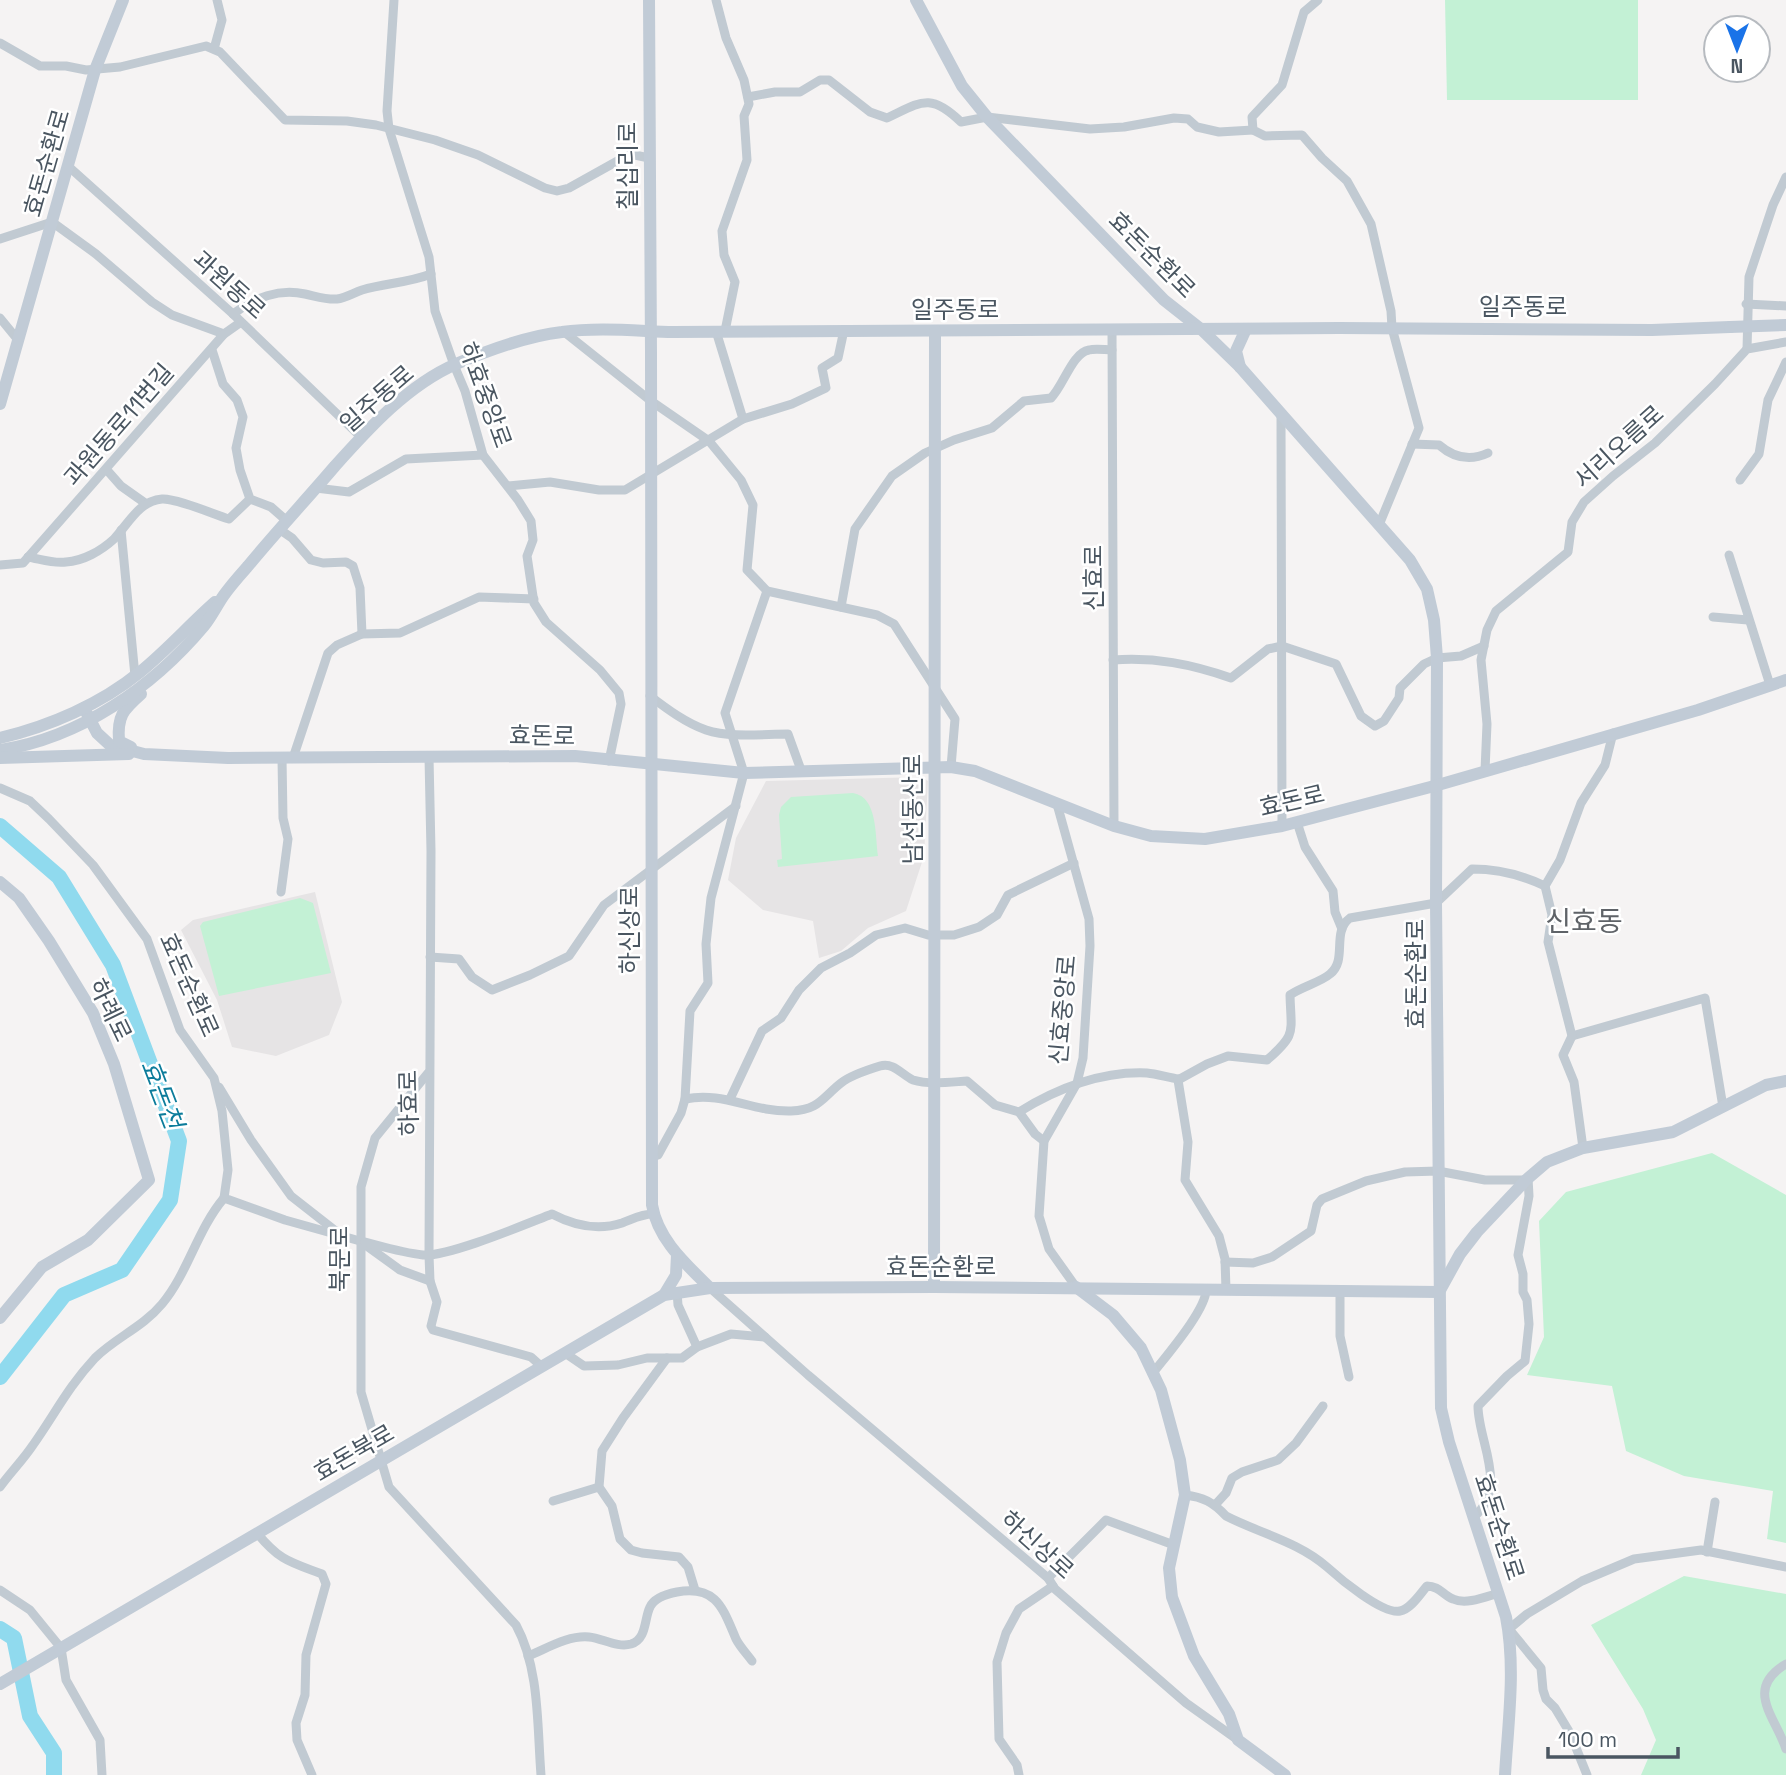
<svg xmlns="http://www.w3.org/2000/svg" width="1786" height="1775" font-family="'Space Grotesk','Noto Sans KR',sans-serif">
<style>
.education{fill:#e6e4e5}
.green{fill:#c3f1d5}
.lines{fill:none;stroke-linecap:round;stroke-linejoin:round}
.river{stroke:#90daee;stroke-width:16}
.street{stroke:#c1cad2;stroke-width:9}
.secondary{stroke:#c1cbd6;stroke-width:12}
.secondary-bridge{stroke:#c1cbd6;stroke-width:12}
.labels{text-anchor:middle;stroke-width:5;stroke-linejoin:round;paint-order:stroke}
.street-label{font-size:24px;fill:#4a5661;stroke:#fff}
.water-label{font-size:26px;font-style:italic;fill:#0c7c9b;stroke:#fff}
.quarter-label{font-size:28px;fill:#5f6368;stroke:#fff}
</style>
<rect width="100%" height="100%" fill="#f5f3f3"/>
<g class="education">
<polygon points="922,777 928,781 924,856 906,911 868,928 841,951 819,958 813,921 763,910 728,880 736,838 766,781"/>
<polygon points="315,892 342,1002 329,1035 276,1056 232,1047 217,1000 181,930 193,920"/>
</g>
<g class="green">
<polygon points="1445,0 1638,0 1638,100 1447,100"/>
<path d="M853,793C878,797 875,836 878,856L778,867L777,860L782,859L779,815L781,807L791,797Z"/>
<polygon points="300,898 313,903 331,973 219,996 200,926 203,922"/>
<polygon points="1712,1153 1786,1195 1786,1543 1767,1539 1773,1491 1684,1476 1626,1451 1612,1386 1527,1375 1544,1337 1539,1221 1566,1192"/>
<polygon points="1684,1576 1786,1594 1786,1775 1641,1775 1656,1740 1643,1709 1591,1625"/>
</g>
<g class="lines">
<g class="river">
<polyline points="0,826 59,877 113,965 179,1141 170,1200 122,1270 64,1295 0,1377"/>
<polyline points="0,1629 14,1638 30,1716 54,1753 54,1775"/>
</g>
<g class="street">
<polyline points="394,0 387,111 389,129 429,257 435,311 454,365 465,391 483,455 518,500 531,521 533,540 527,556 534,603 546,622 600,670 619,693 621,704 609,761"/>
<polyline points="716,0 726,38 744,80 749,104 744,116 747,160 722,231 724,255 735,282 725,331"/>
<polyline points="1318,0 1304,12 1282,85 1252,117 1253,130 1265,136 1302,135 1322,158 1347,181 1371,224 1391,311 1392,328 1419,428 1379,525"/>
<polyline points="0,43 40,66 66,66 86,70 120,67 206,46 220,52 285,120 347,121 376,125 435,140 478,155 545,188 557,191 569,188 630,154 649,158"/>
<polyline points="214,49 222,20 217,0"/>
<path d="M748,97L775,92H800L820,80H829L870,112L887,118C921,102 930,92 961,122L987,117L1090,129L1124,127L1174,118L1188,119L1197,127L1219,132L1253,130"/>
<polyline points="68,166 233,314 361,437"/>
<polyline points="0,239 52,222 96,254 152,302 172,315 224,334"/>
<polyline points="1746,304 1786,306"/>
<path d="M233,314C255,298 278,288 305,294C315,296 327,300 337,299C346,298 353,293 362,290C385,283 408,283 431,274"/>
<polyline points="0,318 18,340"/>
<polyline points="563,331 651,401 709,441 741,480 753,505 747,570 767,591 877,615 894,624 955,719 951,767"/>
<polyline points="716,331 743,419"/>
<polyline points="1112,331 1114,826"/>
<polyline points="1747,349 1749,277 1773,205 1786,177"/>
<polyline points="212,350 223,384 237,400 243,417 236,448 240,470 250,499 271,507 287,521"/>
<polyline points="1281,414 1282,826"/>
<path d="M1412,444L1439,445C1454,458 1471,461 1488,453"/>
<polyline points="106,469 121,486 145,503"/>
<polyline points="1740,480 1759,454 1768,400 1786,362"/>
<polyline points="508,486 550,482 599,490 625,490 743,419 792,404 826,388 822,368 838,358 844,330"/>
<polyline points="316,488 349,492 406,459 483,455"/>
<polyline points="279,529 292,538 311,560 323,563 346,562 353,566 360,588 362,634"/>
<polyline points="121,530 135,676"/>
<polyline points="1729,555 1770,685"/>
<path d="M28,557C40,559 54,564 66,562C83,561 101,551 114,539C129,523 139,501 162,499C176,498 213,514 229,519L250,499"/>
<polyline points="0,565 23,563 224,334 241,322"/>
<path d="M841,607L855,529L892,476L925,453L954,440L992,428L1024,401L1051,398C1064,385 1072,353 1089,350C1096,348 1105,350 1112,350"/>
<polyline points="1713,617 1748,620"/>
<path d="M1113,660C1155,657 1191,664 1231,678L1268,649L1282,646L1336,664L1361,716L1375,726L1384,721L1399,698L1400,688L1424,664L1437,658L1461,656L1484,646"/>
<path d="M650,696C667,709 686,723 706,730C730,738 763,734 788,734L801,770"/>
<polyline points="429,757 431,851 429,1255 430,1281 437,1302 431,1326 433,1330 531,1357 541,1366"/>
<polyline points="293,758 328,653 337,645 362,634 400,633 479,597 534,599"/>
<polyline points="1485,771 1487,724 1481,660 1487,630 1496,611 1568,552 1572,522 1584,502 1613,476 1655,443 1715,384 1747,349 1786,342"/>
<polyline points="0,788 30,801 49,819 93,865 147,939 180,1030 214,1078 222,1111 228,1170 224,1198 285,1220 360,1241 400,1270 430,1281"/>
<polyline points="1057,804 1089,919 1090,946 1083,1058 1077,1083 1044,1141 1039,1216 1049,1249 1076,1287"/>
<polyline points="1297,822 1305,847 1333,891 1335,912 1342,929"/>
<polyline points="281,892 288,839 283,818 282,758"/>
<polyline points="430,957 459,959 472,977 492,990 530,975 569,956 604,905 736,806"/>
<polyline points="1572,1036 1705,998 1723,1107"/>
<path d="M428,1073L375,1138L361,1187V1392L389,1487L516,1625C540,1669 537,1726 541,1775"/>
<polyline points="219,1087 251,1140 291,1196 337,1232"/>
<path d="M685,1099C724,1091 751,1112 791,1111C819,1110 822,1098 841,1083C851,1075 867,1070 880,1066C894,1062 902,1075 913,1080C929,1085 951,1082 967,1081L995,1105L1019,1112L1035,1134L1044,1141"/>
<polyline points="730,1099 762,1031 781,1018 799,990 821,968 850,953 876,935 905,928 928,935 954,935 979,927 997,915 1008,895 1074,863"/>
<path d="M1019,1112C1058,1088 1101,1071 1147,1073C1158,1074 1169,1078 1179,1079"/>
<polyline points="1583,1148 1574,1082 1563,1055 1572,1036 1548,942 1552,915 1545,886 1560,860 1581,803 1605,765 1613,733"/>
<polyline points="651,1156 658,1155 681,1113 685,1099 690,1011 708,983 706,944 711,898 744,773 725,713 767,591"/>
<path d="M365,1242C384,1247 404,1253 423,1255C448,1257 526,1224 552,1214C573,1225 598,1231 622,1223C633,1219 641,1214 653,1214"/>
<polyline points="1225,1262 1253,1263 1272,1257 1311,1231 1317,1205 1322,1199 1366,1181 1405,1172 1438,1171 1485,1180 1526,1180"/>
<polyline points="710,1288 808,1375 1048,1578 1055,1589 1186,1703 1238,1740"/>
<path d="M1226,1290L1225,1259L1219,1236L1185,1180L1188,1142L1178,1080L1207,1064L1228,1056L1267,1060C1297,1034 1291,1033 1290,995C1301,987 1321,982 1330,974C1348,960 1331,932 1350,918L1436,903L1472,869C1497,869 1522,875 1545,886"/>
<polyline points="1340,1291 1340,1336 1349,1377"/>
<polyline points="677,1292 678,1305 697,1347"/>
<polyline points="565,1353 584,1366 618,1365 647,1358 682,1358 697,1347 731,1334 765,1337"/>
<polyline points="667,1358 623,1418 602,1451 599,1487 612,1506 620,1539 631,1550 642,1553 679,1557 688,1567 695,1590"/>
<path d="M1153,1373C1166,1356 1206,1310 1206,1290"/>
<path d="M0,1487C10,1473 23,1460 33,1445C55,1414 68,1387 95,1358C115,1338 143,1327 162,1304C188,1273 197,1230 224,1198"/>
<path d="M1185,1495C1203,1497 1213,1502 1226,1516C1259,1533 1299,1542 1327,1567C1339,1578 1383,1615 1400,1611C1411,1609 1420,1594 1427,1586C1439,1586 1443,1595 1453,1599C1466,1605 1485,1597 1499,1593"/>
<polyline points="553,1501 599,1487"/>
<polyline points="1215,1505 1226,1493 1232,1478 1242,1472 1278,1460 1296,1443 1323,1406"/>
<path d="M1474,1517C1509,1486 1478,1442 1478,1406L1507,1376L1525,1361L1529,1324L1527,1300L1523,1292V1274L1518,1255L1529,1196L1528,1178"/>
<path d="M257,1533C280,1561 290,1562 322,1574L326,1584L306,1655L305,1695L296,1723L297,1740L312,1775"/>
<polyline points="1707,1552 1715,1502"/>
<polyline points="1048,1578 1106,1520 1174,1545"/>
<polyline points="0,1590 30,1610 61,1648 66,1680 100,1740 102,1775"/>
<path d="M528,1656C546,1649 568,1635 589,1637C602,1638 617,1648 631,1644C647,1639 644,1619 650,1607C654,1598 667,1594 677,1592C717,1585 723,1609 736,1639C740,1647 747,1654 752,1661"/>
<path d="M1786,1664C1744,1689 1775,1716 1786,1749"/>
<polyline points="1019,1775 1017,1765 999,1739 997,1662 1006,1633 1019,1609 1053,1586"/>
<polyline points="1587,1775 1570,1733 1555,1708 1546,1699 1543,1690 1541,1668 1509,1629 1527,1614 1582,1581 1634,1559 1701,1550 1786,1567"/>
</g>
<g class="secondary">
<path d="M649,0L651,353L652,1205C658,1240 686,1264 710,1288"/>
<path d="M916,0L962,86L987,117L1164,300L1202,330L1240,367L1410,560L1427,589L1434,620L1437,658L1436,903L1441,1408L1449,1442L1506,1617C1516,1668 1508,1723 1505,1775"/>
<polyline points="1240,367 1236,351 1246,329"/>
<polyline points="0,404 95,70 123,0"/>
<polyline points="84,708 97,733 110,745 144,754 228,758 575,756 744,773 951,767 975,771 1114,826 1151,836 1205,839 1282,826 1438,785 1698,710 1786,680"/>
<path d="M0,738C50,726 101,704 140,672C167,650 190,624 215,602"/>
<path d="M131,747L119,741C117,716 123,710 141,694"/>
<path d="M0,750C80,738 153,687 204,626C212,616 217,605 224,595C231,585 240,575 248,566C276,532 306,500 335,466C369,428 408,385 456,364C489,350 526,336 562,332C598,327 637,331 673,332L1339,328L1652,330L1730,327"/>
<polyline points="0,758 129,754"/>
<polyline points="0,882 19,898 49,941 93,1013 114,1064 149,1180 88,1240 42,1267 0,1318"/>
<polyline points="934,1287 935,331"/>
<polyline points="1076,1287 1113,1315 1141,1348 1161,1390 1180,1460 1185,1495 1169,1568 1172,1597 1194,1656 1229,1714 1238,1740 1285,1775"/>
<polyline points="1439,1292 1460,1254 1477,1232 1526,1180 1547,1162 1583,1148 1673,1132 1766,1085 1786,1081"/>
<polyline points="664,1295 676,1275 677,1255"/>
<polyline points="0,1684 664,1295 710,1288 934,1287 1439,1292"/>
</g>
<polyline class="secondary-bridge" points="1730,327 1786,325"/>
</g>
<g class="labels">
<g class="street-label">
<text transform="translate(47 163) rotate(-74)" y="8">효돈순환로</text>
<text transform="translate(628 166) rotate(-90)" y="8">칠십리로</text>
<text transform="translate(1152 255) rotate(45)" y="8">효돈순환로</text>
<text transform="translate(229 285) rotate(42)" y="8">과원동로</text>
<text x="1523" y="315">일주동로</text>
<text x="955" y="318">일주동로</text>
<text transform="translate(485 395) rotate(70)" y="8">하효중앙로</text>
<text transform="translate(377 399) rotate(-41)" y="8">일주동로</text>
<text transform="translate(119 425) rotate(-49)" y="8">과원동로11번길</text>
<text transform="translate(1619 447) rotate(-42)" y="8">서리오름로</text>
<text transform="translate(1094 578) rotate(-90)" y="8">신효로</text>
<text transform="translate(542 736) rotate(1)" y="8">효돈로</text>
<text transform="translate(1292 801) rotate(-13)" y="8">효돈로</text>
<text transform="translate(913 809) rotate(-90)" y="8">남선동산로</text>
<text transform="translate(630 930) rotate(-90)" y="8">하신상로</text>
<text transform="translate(1416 974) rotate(-90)" y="8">효돈순환로</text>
<text transform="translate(189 985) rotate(66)" y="8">효돈순환로</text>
<text transform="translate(110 1010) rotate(64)" y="8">하례로</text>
<text transform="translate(1063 1010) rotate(-85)" y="8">신효중앙로</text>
<text transform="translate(409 1103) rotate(-91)" y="8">하효로</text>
<text transform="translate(340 1259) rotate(-90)" y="8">북문로</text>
<text x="941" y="1275">효돈순환로</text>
<text transform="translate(354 1453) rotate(-30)" y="8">효돈북로</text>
<text transform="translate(1499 1527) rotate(72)" y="8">효돈순환로</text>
<text transform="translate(1037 1545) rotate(42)" y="8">하신상로</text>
</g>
<g class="water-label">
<text transform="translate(162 1094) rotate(69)" y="9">효돈천</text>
</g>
<g class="quarter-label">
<text x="1584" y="931">신효동</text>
</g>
</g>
<g transform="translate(1737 49) rotate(180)"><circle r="33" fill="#ffffff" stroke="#b7bbc0" stroke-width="2"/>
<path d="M0-5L12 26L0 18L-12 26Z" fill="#1a73e8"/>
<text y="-10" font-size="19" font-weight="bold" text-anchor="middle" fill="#4a5661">N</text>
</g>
<path d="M1548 1747v10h130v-10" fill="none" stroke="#4a5661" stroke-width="3.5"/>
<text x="1558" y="1747" font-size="21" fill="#4a5661" stroke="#ffffff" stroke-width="5" paint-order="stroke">100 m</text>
</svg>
